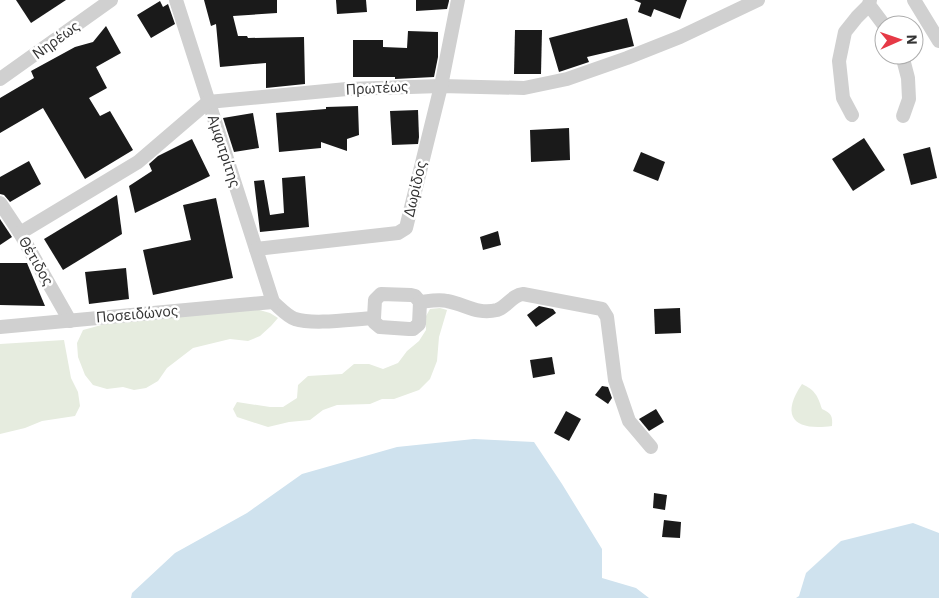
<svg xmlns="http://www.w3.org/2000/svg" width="939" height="598" font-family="'IBM Plex Sans',sans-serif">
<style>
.green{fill:#e6ecdf}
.water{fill:#cfe2ee}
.building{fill:#1a1a1a}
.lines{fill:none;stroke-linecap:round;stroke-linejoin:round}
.minor{stroke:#d0d0d0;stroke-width:14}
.labels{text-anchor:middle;stroke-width:5;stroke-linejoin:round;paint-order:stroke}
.street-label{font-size:15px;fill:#333;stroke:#fff}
</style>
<rect width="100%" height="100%" fill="#fff"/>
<g class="green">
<polygon points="440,308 447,310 439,337 437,361 430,379 419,390 394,399 382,399 370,404 337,405 323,410 310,420 289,422 268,427 237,417 233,409 237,402 270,407 283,407 297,398 298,385 308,376 342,374 354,364 369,364 383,369 398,363 407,351 419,341 426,330 426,316 430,309"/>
<polygon points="256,309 270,313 278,318 271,326 260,336 248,341 230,339 193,348 167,368 158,381 146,388 134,390 123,387 107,389 93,385 85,375 78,357 77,343 83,330 105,324"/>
<polygon points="64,340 71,378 78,392 80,406 75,416 42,421 25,428 0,434 0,344"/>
<path d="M802,384C815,390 818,396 822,409C831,413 833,416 832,426C796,431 779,418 802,384Z"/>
</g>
<g class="water">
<polygon points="474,439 534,442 562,484 602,549 602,578 636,588 649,598 131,598 132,593 175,553 247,513 302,474 397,447"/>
<polygon points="913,523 939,533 939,598 796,598 799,596 806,573 841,541"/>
</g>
<g class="building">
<polygon points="16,0 66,0 31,23"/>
<polygon points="204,0 277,0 277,13 233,16 238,36 247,36 248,38 304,37 305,84 266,88 266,63 220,67 216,24 211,26"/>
<polygon points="336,0 366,0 367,12 337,14"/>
<polygon points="416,0 449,0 449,1 447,9 416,11"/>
<polygon points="634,0 687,0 680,19 654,9 651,17 638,12 641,3"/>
<polygon points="160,1 163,7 168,4 175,24 151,38 137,15"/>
<polygon points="627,18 634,46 587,57 589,62 559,72 549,38"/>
<polygon points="106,26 121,53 96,67 107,88 89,98 100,116 110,111 133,150 85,179 43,108 0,133 0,98 34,78 31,71 75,47 93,42"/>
<polygon points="515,30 542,30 541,74 514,74"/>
<polygon points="408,31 438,32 438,57 434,77 395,79 395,77 353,77 353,40 383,40 383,47 407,48"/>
<polygon points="358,106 359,135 347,139 347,151 321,142 321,148 279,152 276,113 326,109 326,107"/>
<polygon points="418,110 419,137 418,144 392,145 390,111"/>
<polygon points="253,113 259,148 234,152 223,118"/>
<polygon points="569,128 570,160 531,162 530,130"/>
<polygon points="864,138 885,170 853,191 832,159"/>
<polygon points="192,139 210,176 135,213 129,186 152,171 149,164 158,156"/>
<polygon points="930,147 937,178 911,185 903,154"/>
<polygon points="641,152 665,162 658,181 633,171"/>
<polygon points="29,161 41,184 10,202 4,195 0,194 0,177"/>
<polygon points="305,176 309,227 260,232 254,181 264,180 270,215 284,213 282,178"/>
<polygon points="117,195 122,234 63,270 44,239"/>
<polygon points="216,198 233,278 153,295 143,250 191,240 183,205"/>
<polygon points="0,219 12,237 0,245"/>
<polygon points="498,231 501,245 483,250 480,237"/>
<polygon points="0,263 27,263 45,306 0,305"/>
<polygon points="126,268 129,299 89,304 85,272"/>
<polygon points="539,306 553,309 556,313 536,327 527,315"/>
<polygon points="680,308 681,333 655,334 654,309"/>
<polygon points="552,357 555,374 533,378 530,360"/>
<polygon points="602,386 608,387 612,398 608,404 595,395"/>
<polygon points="656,409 664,422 649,431 639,419"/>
<polygon points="566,411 581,419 569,441 554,433"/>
<polygon points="654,493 667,495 665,510 653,508"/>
<polygon points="664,520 681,522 680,538 662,537"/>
</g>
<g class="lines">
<g class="minor">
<path d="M176,0L273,302C280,308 287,316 295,319C314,325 353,319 374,318V322L380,327L409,329H413L419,324L420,302L415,296L411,295L381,294L375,300L374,318"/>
<polyline points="870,0 869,5 884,25"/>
<polyline points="914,0 939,41"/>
<polyline points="902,55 908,78 909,99 903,116"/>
<polyline points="0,79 111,0"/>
<polyline points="852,115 843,98 839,61 845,32 857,17 869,5"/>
<polyline points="0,203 20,233 70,321"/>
<polyline points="20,233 138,162 208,102 347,89 441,86 524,88 567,79 627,58 680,37 758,0"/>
<polyline points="256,249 398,233 406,228 441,86 458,0"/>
<path d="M420,302C429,301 439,299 447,301C465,304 477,315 497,310C507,307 512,295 523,294L602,309L607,317L615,380L629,421L651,447"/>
<polyline points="0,327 273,302"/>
</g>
</g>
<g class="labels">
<g class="street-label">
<text transform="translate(56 40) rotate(-36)" y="5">Νηρέως</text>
<text transform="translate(377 88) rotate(-3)" y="5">Πρωτέως</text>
<text transform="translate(224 151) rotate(72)" y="5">Αμφιτρίτης</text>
<text transform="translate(415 189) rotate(-77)" y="5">Δωρίδος</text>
<text transform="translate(36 261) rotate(60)" y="5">Θέτιδος</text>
<text transform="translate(137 314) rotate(-5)" y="5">Ποσειδώνος</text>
</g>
</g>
<g transform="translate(899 40) rotate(88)"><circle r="24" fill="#ffffff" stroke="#adadad"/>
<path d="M0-4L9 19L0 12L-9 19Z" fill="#e63946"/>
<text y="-8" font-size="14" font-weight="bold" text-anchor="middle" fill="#333333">N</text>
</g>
</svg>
